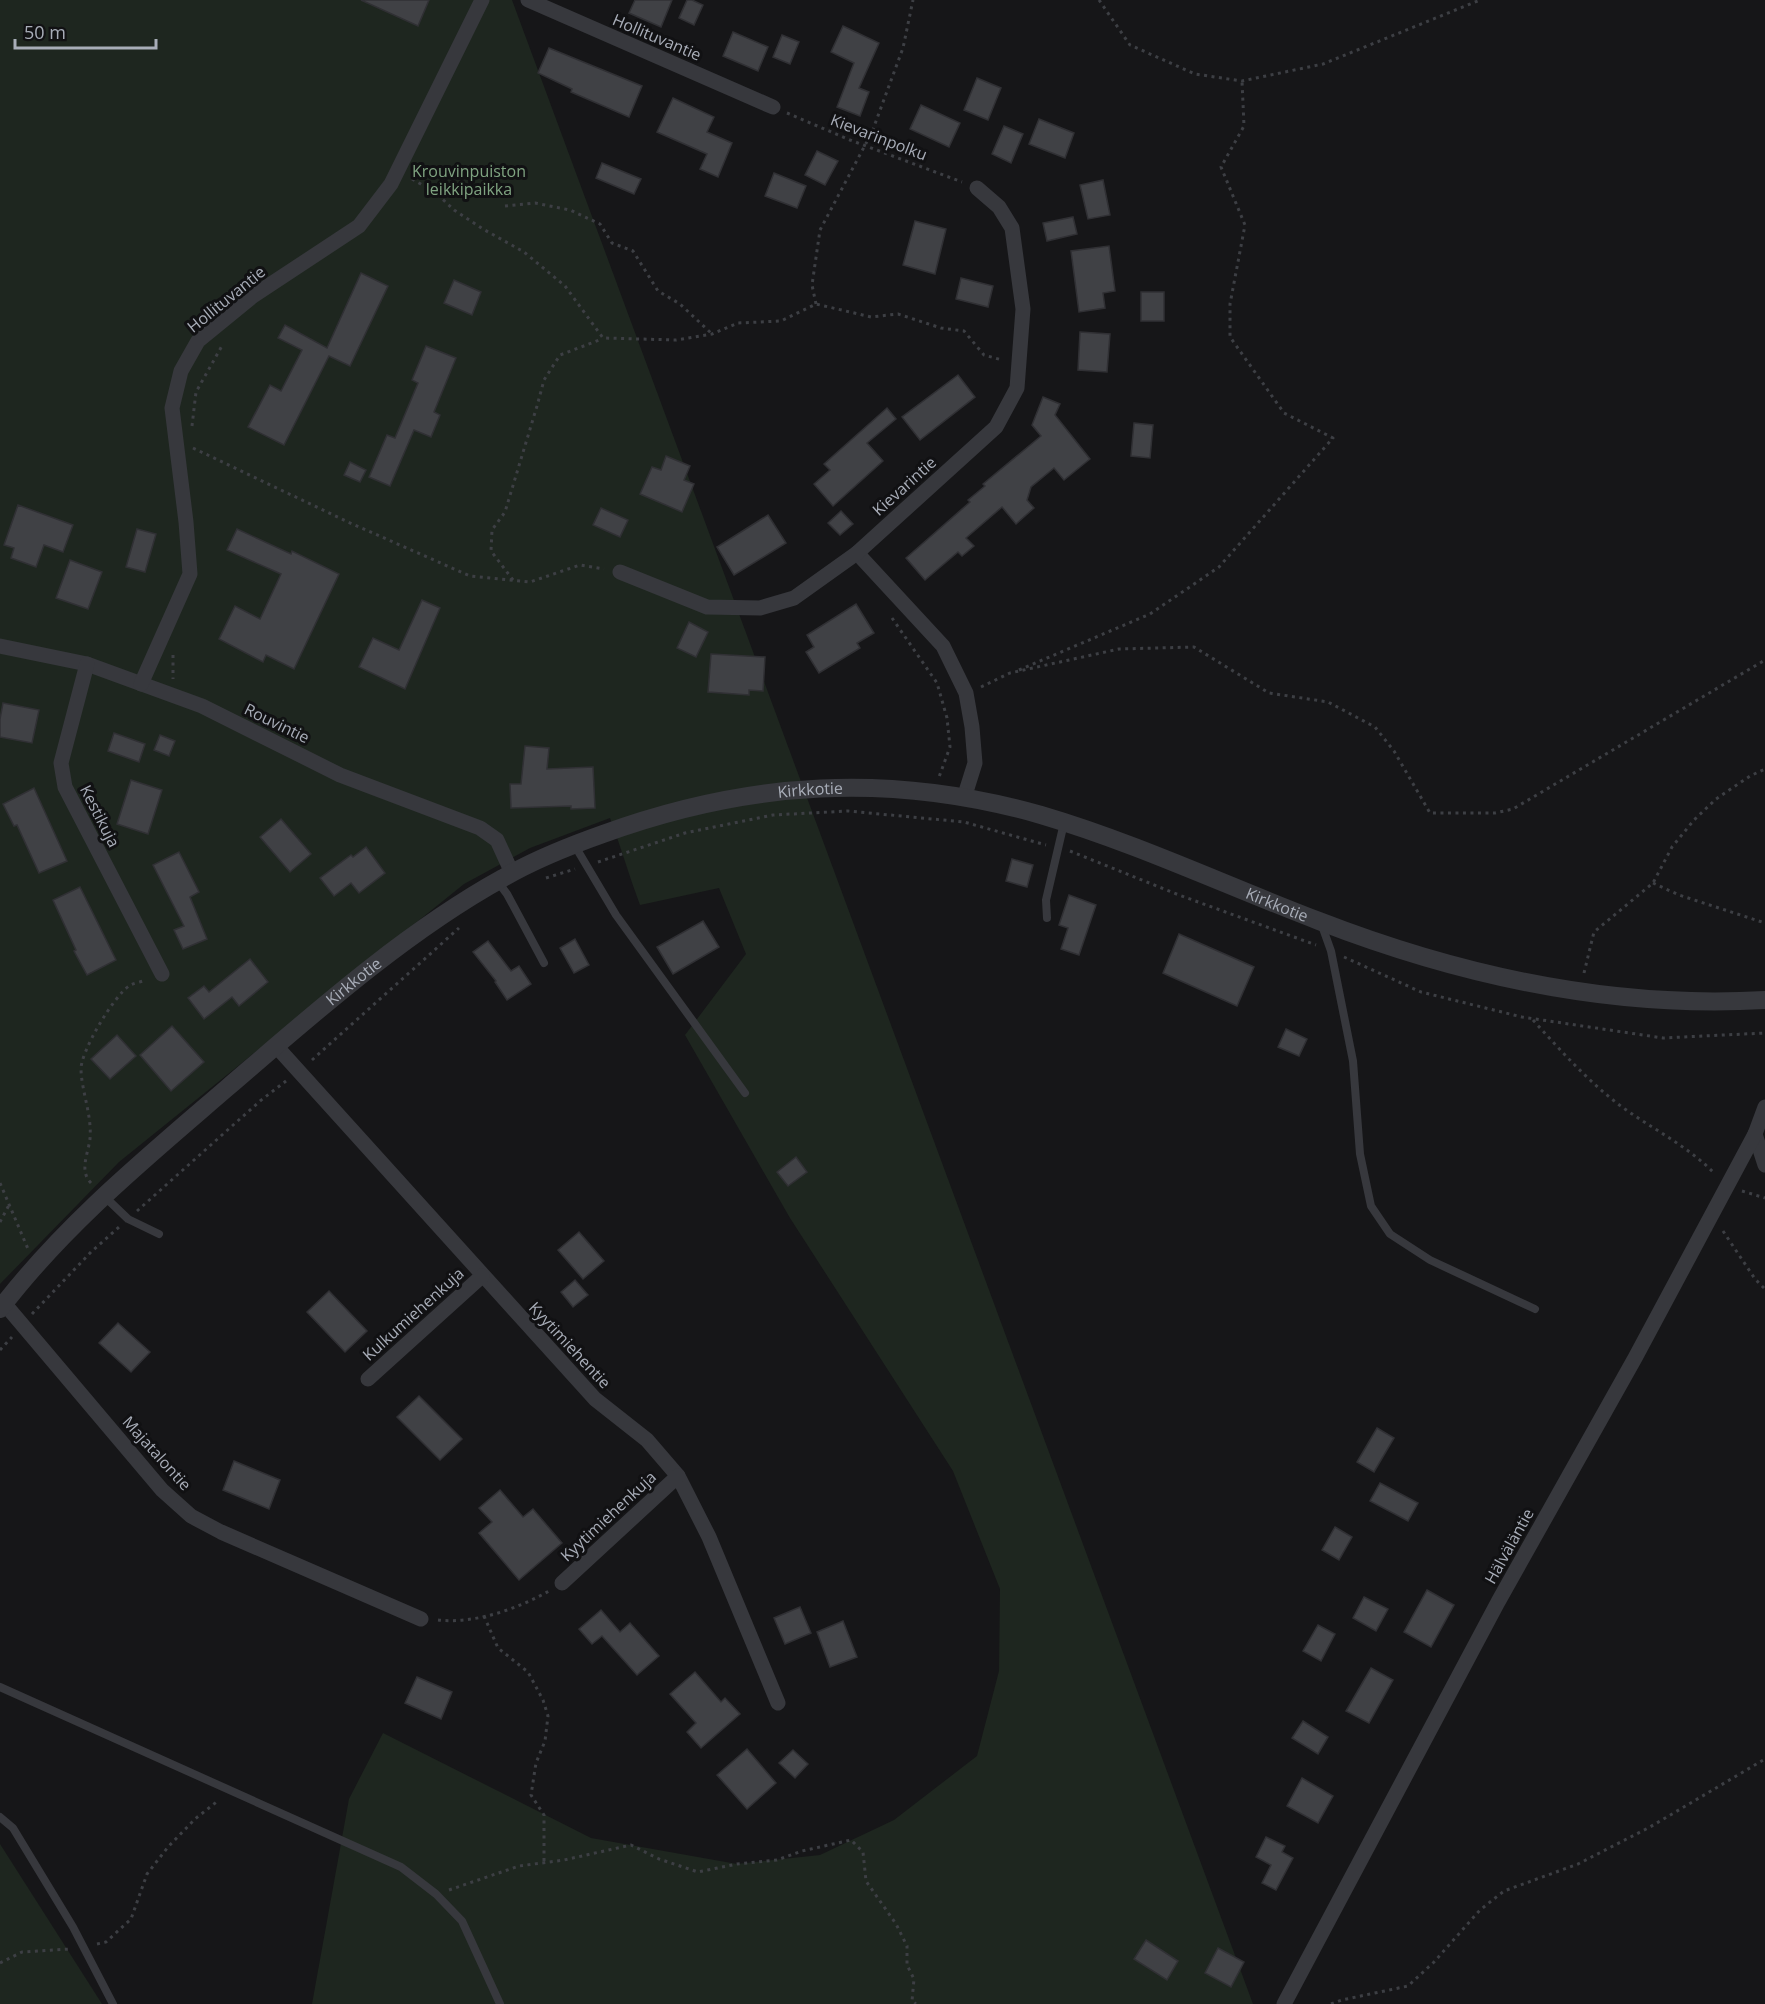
<svg xmlns="http://www.w3.org/2000/svg" width="1765" height="2004" font-family="'Open Sans',sans-serif">
<style>
.green{fill:#1e261f}
.building{fill:#404145;stroke:#303034;stroke-width:1.5}
.lines{fill:none;stroke-linecap:round;stroke-linejoin:round}
.path{stroke:#3d3f44;stroke-width:3;stroke-dasharray:3 4.5;stroke-linecap:butt}
.service{stroke:#37383d;stroke-width:8}
.minor{stroke:#37383d;stroke-width:15}
.tertiary{stroke:#37383d;stroke-width:18}
.labels{text-anchor:middle;stroke-width:6;stroke-linejoin:round;paint-order:stroke}
.street-label{font-size:16px;fill:#a8adb8;stroke:#111113}
.park-label{font-size:16px;fill:#7fa381;stroke:#111113}
</style>
<rect width="100%" height="100%" fill="#161618"/>
<g class="green">
<path d="M0,0H512L1253,2004H312L349,1799L383,1733L591,1838L737,1864L820,1855L894,1820L977,1756L999,1671L1000,1589L953,1471L790,1218L685,1035L746,954L719,888L640,905C629,876 621,847 610,818L530,848L464,884L119,1162L0,1284Z"/>
<polygon points="0,1844 102,2004 0,2004"/>
</g>
<g class="building">
<polygon points="361,0 429,0 418,26"/>
<polygon points="635,0 672,0 661,27 629,13"/>
<polygon points="687,0 692,0 703,5 694,25 679,18"/>
<polygon points="843,26 879,43 859,88 869,92 860,116 837,107 854,63 831,52"/>
<polygon points="733,32 768,47 758,71 723,56"/>
<polygon points="782,35 799,42 790,64 773,57"/>
<polygon points="549,48 642,86 629,117 571,92 572,89 538,73"/>
<polygon points="977,78 1001,88 988,120 964,110"/>
<polygon points="673,98 714,117 707,132 732,143 718,177 700,169 707,154 657,132"/>
<polygon points="921,105 960,123 949,147 910,129"/>
<polygon points="1039,119 1074,133 1065,158 1029,144"/>
<polygon points="1004,126 1023,134 1011,163 992,154"/>
<polygon points="817,151 838,161 825,185 805,175"/>
<polygon points="602,163 641,179 634,194 596,178"/>
<polygon points="774,173 806,186 797,208 765,196"/>
<polygon points="1103,180 1110,215 1088,219 1080,185"/>
<polygon points="1073,217 1077,234 1047,241 1043,223"/>
<polygon points="915,221 946,229 935,274 903,265"/>
<polygon points="1109,246 1115,291 1103,293 1105,308 1079,312 1071,251"/>
<polygon points="361,273 388,286 350,366 329,356 284,445 248,427 270,385 281,391 302,350 278,338 285,325 327,348"/>
<polygon points="961,278 993,286 988,307 956,299"/>
<polygon points="454,280 481,292 472,315 444,303"/>
<rect x="1141" y="292" width="23" height="29"/>
<polygon points="1080,332 1110,334 1107,372 1078,370"/>
<polygon points="426,346 456,358 434,412 440,415 431,437 414,430 390,486 369,477 387,435 395,438 418,383 412,380"/>
<polygon points="958,375 975,397 920,440 902,417"/>
<polygon points="1043,397 1060,404 1055,415 1090,459 1064,480 1054,468 1031,487 1027,500 1034,508 1016,524 1002,507 966,538 974,546 962,556 958,552 925,580 906,558 970,502 968,500 985,486 983,484 1041,436 1032,425"/>
<polygon points="887,408 896,419 867,443 883,461 833,506 814,484 830,470 824,464"/>
<polygon points="1134,423 1153,425 1150,458 1131,456"/>
<polygon points="666,456 690,466 684,480 694,484 682,512 640,494 652,467 661,470"/>
<polygon points="350,462 366,470 360,482 344,475"/>
<polygon points="18,505 73,525 63,552 44,545 36,567 11,558 14,548 4,545"/>
<polygon points="601,508 628,520 620,537 593,525"/>
<polygon points="841,511 853,524 840,535 828,523"/>
<polygon points="768,515 786,543 734,575 717,547"/>
<polygon points="137,529 156,534 145,572 126,567"/>
<polygon points="237,529 291,554 292,551 339,574 294,669 266,655 263,662 219,639 235,606 260,619 281,574 227,550"/>
<polygon points="70,560 102,572 88,609 56,598"/>
<polygon points="422,600 440,608 405,689 359,667 373,638 399,650"/>
<polygon points="856,604 874,633 857,643 860,648 819,673 806,652 814,647 807,635"/>
<polygon points="689,622 708,632 696,657 677,648"/>
<polygon points="711,654 765,657 763,691 749,690 749,695 708,692"/>
<polygon points="3,703 39,710 32,743 0,737 0,719"/>
<polygon points="114,733 145,744 139,762 108,751"/>
<polygon points="160,735 175,741 169,756 154,750"/>
<polygon points="525,746 549,748 547,769 593,767 595,808 571,809 571,806 511,808 510,784 521,784"/>
<polygon points="131,780 162,790 148,834 117,824"/>
<polygon points="34,788 67,861 39,873 17,825 14,826 3,804"/>
<polygon points="281,819 311,854 290,872 260,837"/>
<polygon points="366,847 385,873 359,893 351,883 334,896 320,878 351,855 353,857"/>
<polygon points="179,852 199,892 190,897 207,939 183,949 174,930 184,926 153,865"/>
<polygon points="1012,859 1033,865 1027,887 1006,881"/>
<polygon points="80,887 116,960 87,975 74,951 76,950 53,900"/>
<polygon points="1069,895 1096,905 1079,955 1061,949 1068,928 1059,925"/>
<polygon points="703,921 719,947 673,974 657,947"/>
<polygon points="1179,934 1254,967 1237,1006 1163,973"/>
<polygon points="575,939 589,965 574,973 560,948"/>
<polygon points="488,941 511,971 519,966 531,984 507,1000 495,982 496,981 473,952"/>
<polygon points="250,959 268,982 239,1006 232,997 204,1019 188,998 204,986 209,992"/>
<polygon points="172,1026 204,1062 171,1091 140,1055"/>
<polygon points="1286,1029 1307,1039 1299,1056 1278,1047"/>
<polygon points="117,1035 136,1056 110,1079 91,1059"/>
<polygon points="796,1157 807,1172 788,1186 777,1172"/>
<polygon points="579,1232 604,1261 583,1279 558,1250"/>
<polygon points="575,1280 588,1295 573,1307 561,1292"/>
<polygon points="329,1291 367,1331 345,1352 307,1312"/>
<polygon points="118,1323 150,1352 131,1372 99,1343"/>
<polygon points="419,1396 462,1439 440,1460 397,1417"/>
<polygon points="1377,1428 1394,1438 1374,1472 1357,1462"/>
<polygon points="234,1461 280,1480 269,1509 223,1490"/>
<polygon points="1380,1483 1418,1503 1408,1521 1370,1501"/>
<polygon points="500,1490 523,1517 533,1509 562,1543 519,1580 479,1533 492,1522 479,1508"/>
<polygon points="1335,1527 1352,1537 1339,1560 1322,1550"/>
<polygon points="1427,1590 1454,1605 1431,1647 1404,1632"/>
<polygon points="1364,1597 1388,1609 1376,1631 1353,1618"/>
<polygon points="800,1607 811,1633 785,1644 774,1618"/>
<polygon points="601,1610 620,1632 630,1623 659,1656 637,1675 602,1636 592,1644 579,1629"/>
<polygon points="843,1621 857,1657 830,1667 817,1632"/>
<polygon points="1318,1625 1335,1634 1321,1661 1303,1651"/>
<polygon points="1371,1668 1393,1680 1369,1723 1346,1711"/>
<polygon points="695,1672 721,1702 725,1698 740,1714 701,1748 687,1732 696,1723 670,1694"/>
<polygon points="417,1677 452,1692 441,1719 405,1703"/>
<polygon points="1303,1721 1328,1737 1318,1754 1292,1738"/>
<polygon points="747,1749 776,1783 747,1809 717,1775"/>
<polygon points="793,1750 808,1764 795,1778 779,1763"/>
<polygon points="1302,1778 1333,1796 1318,1823 1287,1806"/>
<polygon points="1266,1837 1285,1846 1282,1852 1293,1858 1276,1890 1262,1883 1271,1865 1256,1857"/>
<polygon points="1146,1940 1178,1961 1167,1980 1134,1959"/>
<polygon points="1218,1948 1244,1962 1231,1987 1205,1973"/>
</g>
<g class="lines">
<g class="path">
<polyline points="1099,0 1130,45 1195,74 1242,81 1323,64 1480,0"/>
<polyline points="787,113 850,140 962,182"/>
<polyline points="412,179 436,193 454,210 483,229 524,252 565,286 603,338 676,340 712,334 738,323 781,321 816,304 871,317 898,314 941,328 964,331 984,355 1002,360"/>
<polyline points="505,206 535,203 570,210 600,224 612,243 633,251 658,291 680,304 711,333"/>
<polyline points="816,304 812,285 820,230 872,132 903,48 913,0"/>
<polyline points="192,426 196,392 223,344"/>
<polyline points="193,448 348,522 470,576 530,582 580,565 604,569"/>
<polyline points="513,580 491,551 492,530 505,512 537,406 544,380 560,355 602,339"/>
<polyline points="892,618 937,683 947,718 950,747 939,777"/>
<polyline points="173,655 173,679"/>
<polyline points="1019,670 1150,614 1219,567 1333,438 1284,413 1230,337 1230,304 1245,225 1221,167 1244,126 1242,81"/>
<polyline points="981,687 1010,673 1119,649 1194,647 1269,693 1328,702 1375,727 1394,751 1430,813 1495,813 1513,809 1765,660"/>
<polyline points="1070,851 1179,895 1316,945"/>
<polyline points="598,862 685,833 773,815 848,811 964,822 1046,845"/>
<polyline points="546,878 575,869"/>
<polyline points="1653,883 1679,895 1765,923"/>
<polyline points="1344,957 1421,992 1522,1017 1663,1038 1765,1033"/>
<polyline points="1584,973 1594,932 1653,883 1672,847 1694,820 1716,799 1750,776 1765,769"/>
<path d="M1533,1020C1560,1050 1586,1079 1618,1104C1650,1128 1687,1145 1715,1174"/>
<polyline points="312,1060 459,928"/>
<polyline points="0,1183 28,1249"/>
<path d="M91,1183C79,1171 88,1154 90,1139C92,1115 82,1093 81,1070C80,1052 114,996 129,986C133,983 141,982 146,980"/>
<polyline points="1742,1191 1765,1198"/>
<polyline points="137,1211 260,1101 286,1081"/>
<polyline points="0,1222 9,1205"/>
<polyline points="1723,1231 1755,1279 1765,1289"/>
<polyline points="32,1314 91,1252 119,1227"/>
<polyline points="0,1350 12,1337"/>
<polyline points="484,1616 498,1648 528,1672 543,1700 548,1716 545,1741 536,1763 531,1795 544,1815 544,1863"/>
<path d="M438,1620C475,1624 517,1609 549,1591"/>
<polyline points="449,1890 519,1866 564,1860 631,1845 659,1859 698,1872 737,1864 777,1860 802,1851 851,1840 863,1852 866,1881 896,1924 907,1946 907,1965 914,1979 912,2001 916,2004"/>
<polyline points="97,1944 106,1942 131,1919 147,1874 168,1847 195,1819 219,1800"/>
<polyline points="0,1963 22,1952 70,1949"/>
<polyline points="1331,2004 1342,2000 1408,1986 1434,1962 1480,1910 1504,1891 1578,1864 1650,1827 1765,1759"/>
</g>
<g class="service">
<polyline points="575,846 616,915 745,1093"/>
<polyline points="498,882 507,894 544,963"/>
<polyline points="1047,918 1046,900 1064,823"/>
<polyline points="1321,923 1331,951 1353,1061 1360,1154 1371,1206 1390,1234 1430,1260 1535,1309"/>
<polyline points="105,1197 128,1219 159,1234"/>
<polyline points="0,1687 401,1867 436,1894 462,1921 500,2004"/>
<polyline points="0,1817 13,1828 73,1927 113,2004"/>
</g>
<g class="minor">
<polyline points="528,0 773,107"/>
<polyline points="857,553 943,646 966,693 972,727 975,763 964,798"/>
<polyline points="620,572 707,607 760,608 794,598 857,553 996,427 1017,388 1023,309 1012,228 999,207 977,188"/>
<polyline points="0,646 87,664 202,706 340,775 480,828 497,840 512,873"/>
<polyline points="87,664 61,763 65,787 162,974"/>
<polyline points="141,684 190,574 186,522 172,408 181,371 198,341 253,296 359,226 391,184 482,0"/>
<polyline points="276,1046 595,1399 647,1440 678,1476 709,1537 778,1703"/>
<polyline points="1755,1134 1765,1165"/>
<polyline points="4,1303 162,1490 191,1516 221,1532 421,1619"/>
<polyline points="368,1379 482,1276"/>
<polyline points="562,1583 678,1476"/>
<polyline points="1284,2004 1498,1602 1635,1358 1755,1134 1765,1107"/>
</g>
<path class="tertiary" id="s1" d="M0,1309C64,1225 147,1157 227,1088C312,1015 405,932 503,878C534,860 569,846 603,834C749,781 890,772 1041,815C1136,843 1227,886 1319,921C1461,976 1612,1009 1765,1000"/>
</g>
<g class="labels">
<g class="street-label">
<text transform="translate(657 37) rotate(23)" y="6">Hollituvantie</text>
<text transform="translate(879 137) rotate(21)" y="6">Kievarinpolku</text>
<text transform="translate(226 299) rotate(-39)" y="6">Hollituvantie</text>
<text transform="translate(904 486) rotate(-42)" y="6">Kievarintie</text>
<text transform="translate(277 723) rotate(26)" y="6">Rouvintie</text>
<text dy="6" stroke="none"><textPath href="#s1" startOffset="987">Kirkkotie</textPath></text>
<text transform="translate(100 816) rotate(63)" y="6">Kestikuja</text>
<text dy="6" stroke="none"><textPath href="#s1" startOffset="1473">Kirkkotie</textPath></text>
<text dy="6" stroke="none"><textPath href="#s1" startOffset="483">Kirkkotie</textPath></text>
<text transform="translate(413 1314) rotate(-42)" y="6">Kulkumiehenkuja</text>
<text transform="translate(570 1345) rotate(47)" y="6">Kyytimiehentie</text>
<text transform="translate(157 1453) rotate(48)" y="6">Majatalontie</text>
<text transform="translate(608 1516) rotate(-43)" y="6">Kyytimiehenkuja</text>
<text transform="translate(1509 1546) rotate(-61)" y="6">Hälväläntie</text>
</g>
<g class="park-label">
<text x="469" y="177">Krouvinpuiston<tspan x="469" dy="18">leikkipaikka</tspan></text>
</g>
</g>
<path d="M15 39v9h141v-9" fill="none" stroke="#a8adb8" stroke-width="3"/>
<text x="24" y="39" font-size="18" fill="#a8adb8" stroke="#111113" stroke-width="4.5" paint-order="stroke">50 m</text>
</svg>
